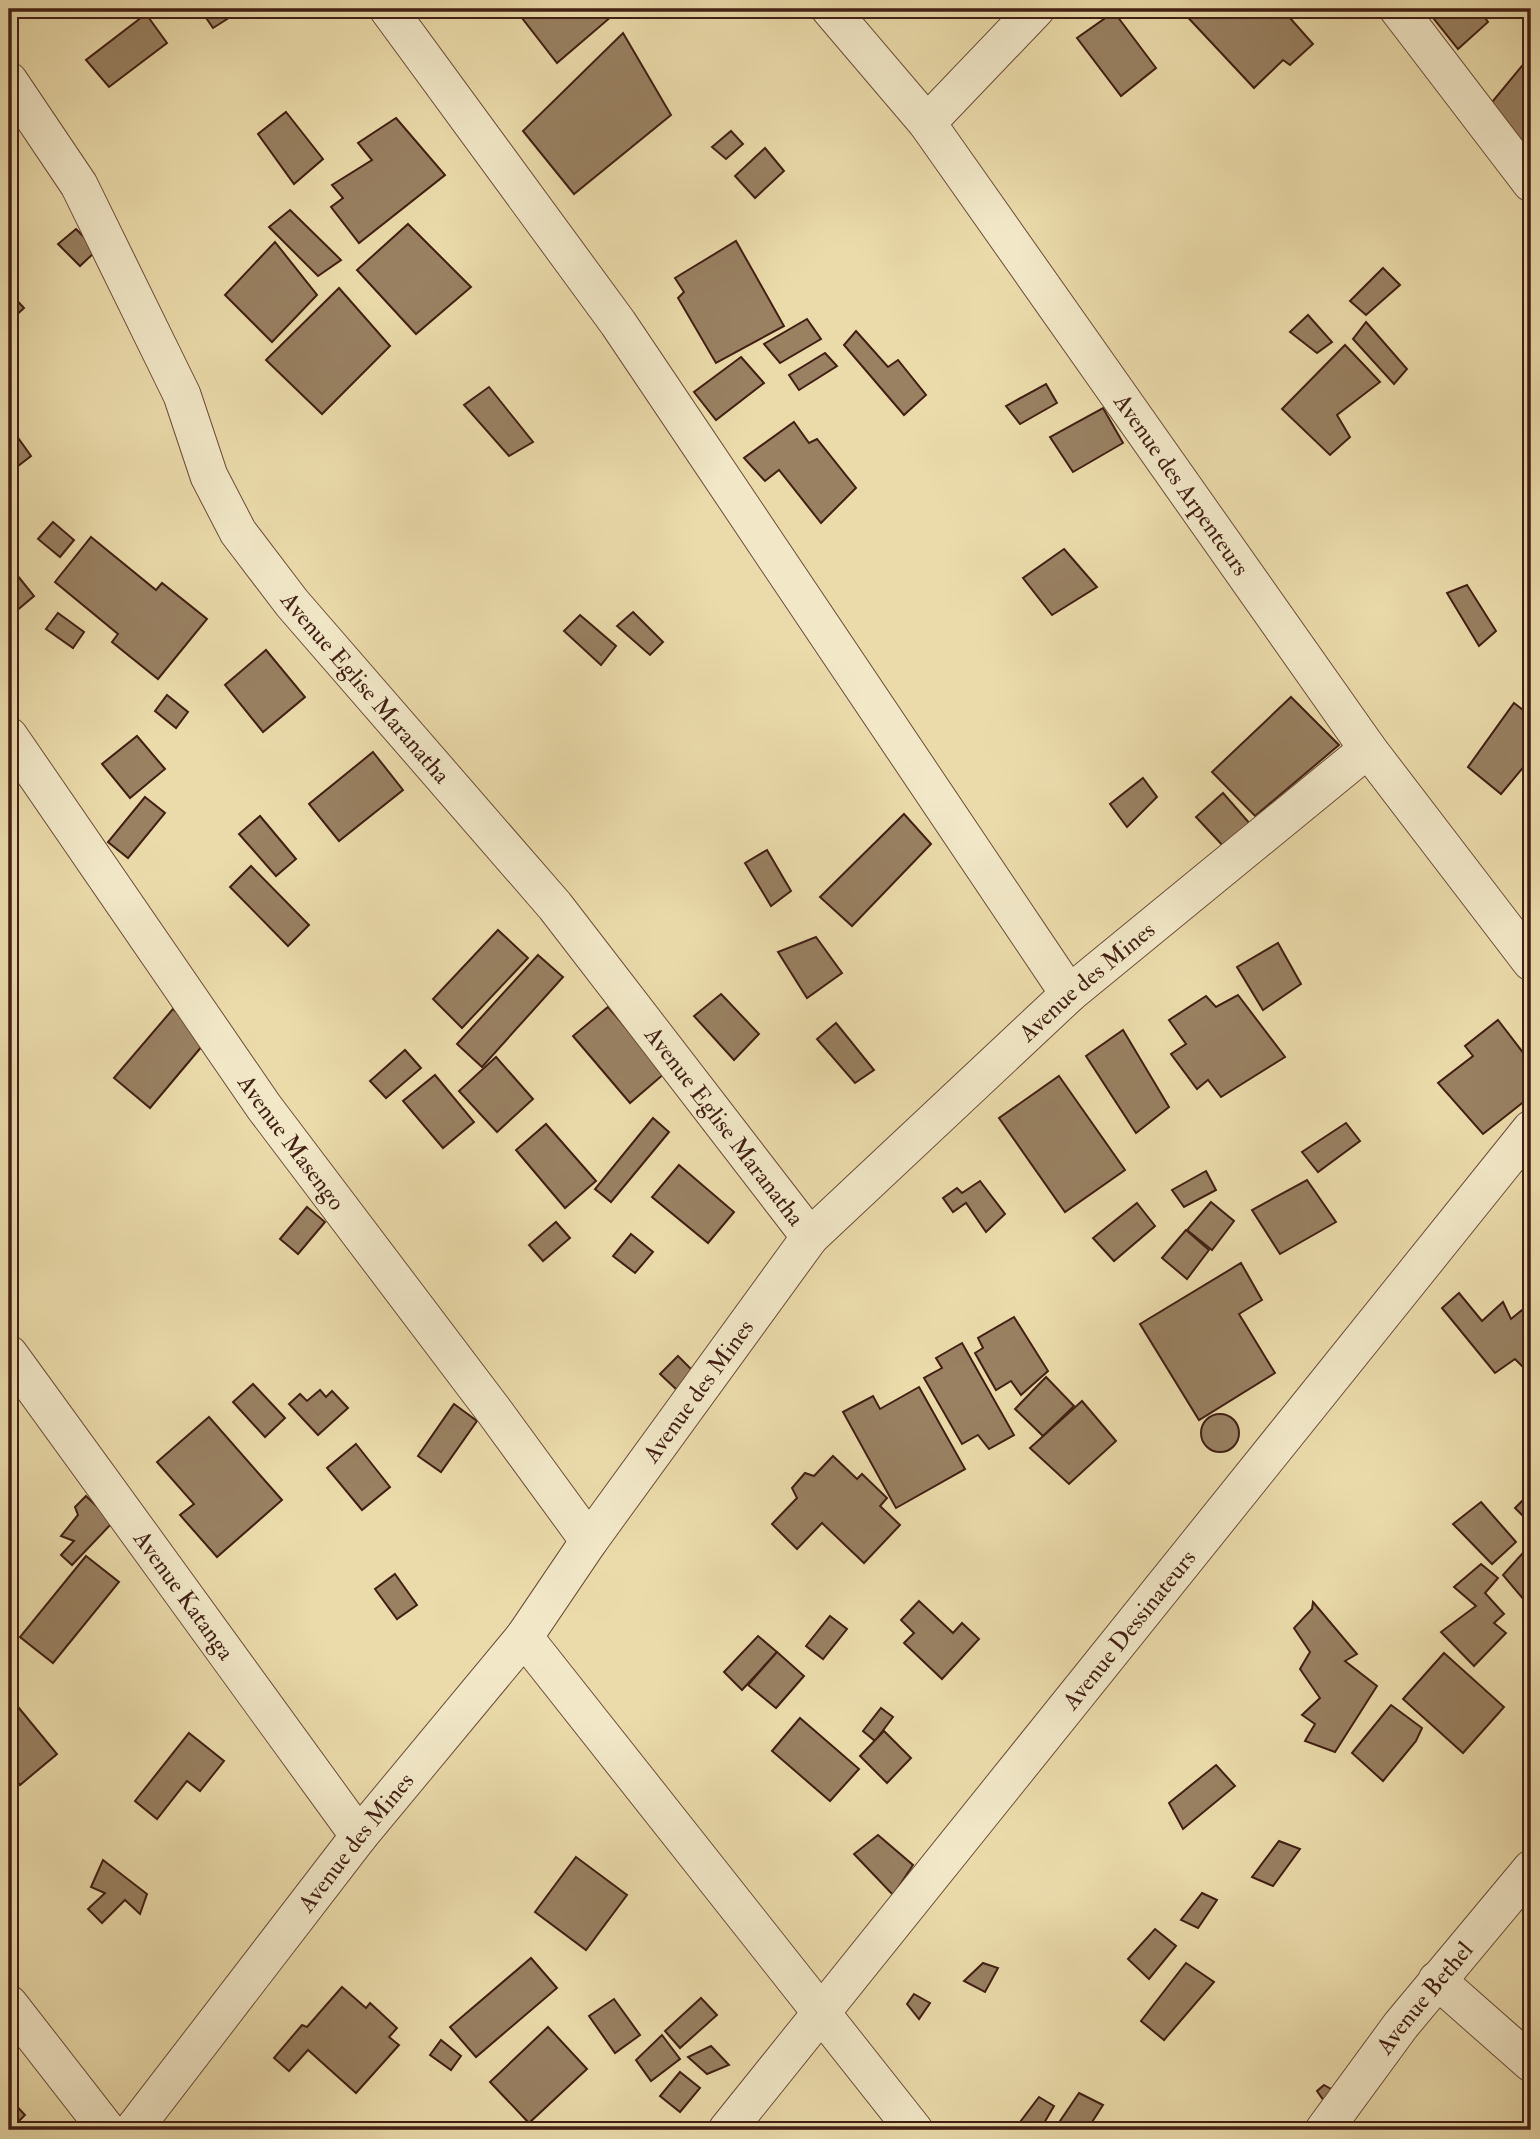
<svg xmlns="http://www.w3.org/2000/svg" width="1540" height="2139" font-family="'IM FELL Double Pica',serif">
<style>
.building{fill:#998162;stroke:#411f13;stroke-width:2}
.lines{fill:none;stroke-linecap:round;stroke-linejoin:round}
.minor-casing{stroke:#6c4e39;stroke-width:39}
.minor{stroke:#f2e8c8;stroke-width:37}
.labels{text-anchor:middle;stroke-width:6;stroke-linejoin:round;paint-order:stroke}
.street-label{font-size:24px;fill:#411f13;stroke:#f2e8c8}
</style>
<rect width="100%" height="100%" fill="#ebdbab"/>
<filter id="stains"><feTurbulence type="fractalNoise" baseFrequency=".00286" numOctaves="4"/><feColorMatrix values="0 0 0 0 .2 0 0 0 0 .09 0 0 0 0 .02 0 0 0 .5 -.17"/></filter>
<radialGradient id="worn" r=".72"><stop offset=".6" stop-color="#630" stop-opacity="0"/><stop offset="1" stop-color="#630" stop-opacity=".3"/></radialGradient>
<g class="building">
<polygon points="200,9 243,9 213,28"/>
<polygon points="515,9 606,9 612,16 557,63"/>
<polygon points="1180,9 1265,9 1272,18 1282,9 1313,44 1290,65 1283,60 1254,88"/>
<polygon points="1426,9 1478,9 1488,22 1458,49"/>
<polygon points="1114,12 1156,68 1121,96 1077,38"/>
<polygon points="146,14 167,43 109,87 86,60"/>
<polygon points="623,33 671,115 574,194 523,131"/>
<polygon points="1531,55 1531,131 1523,142 1488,107"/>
<polygon points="286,112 323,159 294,184 258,134"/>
<polygon points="396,118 445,175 359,243 331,207 343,198 332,185 372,160 358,143"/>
<polygon points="731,131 743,144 726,159 712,147"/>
<polygon points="765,148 784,171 755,198 735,176"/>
<polygon points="290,210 341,260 318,276 269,227"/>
<polygon points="408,224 471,287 416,334 357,270"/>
<polygon points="76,229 97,250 80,266 58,244"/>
<polygon points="736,241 784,326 716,363 678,298 684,292 675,278"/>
<polygon points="275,242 317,295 272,342 225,295"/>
<polygon points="1383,268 1400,285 1366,315 1350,301"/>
<polygon points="339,288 390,346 322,414 266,360"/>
<polygon points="9,292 24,308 9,322"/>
<polygon points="1308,315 1332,342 1317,353 1290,332"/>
<polygon points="807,319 821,339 780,363 764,344"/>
<polygon points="1366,322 1407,369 1394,384 1353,339"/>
<polygon points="856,331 888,367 898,360 926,395 904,415 844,345"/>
<polygon points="1345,345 1380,382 1337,415 1350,437 1330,455 1282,409"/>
<polygon points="825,353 837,366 799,390 789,375"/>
<polygon points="741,357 764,383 716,420 694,392"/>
<polygon points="1046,384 1057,403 1020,424 1006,406"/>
<polygon points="489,387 533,442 509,456 464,405"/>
<polygon points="1103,408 1123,443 1073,472 1050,437"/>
<polygon points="794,422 809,443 817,439 856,488 821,523 779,470 765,481 744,458"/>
<polygon points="9,425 31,456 9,473"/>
<polygon points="53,522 74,540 60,557 38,539"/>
<polygon points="91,537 156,590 162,583 207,619 158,679 112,642 118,634 55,582"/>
<polygon points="1064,549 1097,587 1052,615 1023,578"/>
<polygon points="9,565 34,596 9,617"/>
<polygon points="1467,585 1496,631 1479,646 1447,593"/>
<polygon points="633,612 663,642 650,655 617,626"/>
<polygon points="58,613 84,632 73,648 46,629"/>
<polygon points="580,615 616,646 601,665 564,631"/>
<polygon points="266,650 305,697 263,732 225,685"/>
<polygon points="167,695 188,712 176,728 155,711"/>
<polygon points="1291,697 1339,745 1255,816 1212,772"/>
<polygon points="1514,703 1531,716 1531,758 1501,794 1468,767"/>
<polygon points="137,736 165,769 130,798 102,764"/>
<polygon points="373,752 403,790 339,841 309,804"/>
<polygon points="1143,778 1157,797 1127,827 1110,804"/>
<polygon points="1223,793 1251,825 1226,849 1196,817"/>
<polygon points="145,797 165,813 128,858 108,842"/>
<polygon points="904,814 931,844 852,926 820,897"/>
<polygon points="260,816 296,859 276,876 239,834"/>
<polygon points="767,850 791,891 771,906 745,863"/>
<polygon points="251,866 309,925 288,946 230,887"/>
<polygon points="498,930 528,958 462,1028 433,999"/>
<polygon points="816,937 842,973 807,998 778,952"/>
<polygon points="1278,943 1301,984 1263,1010 1237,967"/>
<polygon points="538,955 563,977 482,1067 457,1044"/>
<polygon points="721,994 759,1034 734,1060 694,1016"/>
<polygon points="1238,995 1285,1057 1221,1097 1208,1080 1197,1089 1171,1054 1186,1044 1169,1020 1206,996 1216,1007"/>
<polygon points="608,1007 665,1073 630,1103 573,1036"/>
<polygon points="173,1009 208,1039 150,1108 114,1078"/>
<polygon points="1498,1020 1531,1063 1531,1096 1483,1134 1438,1083 1473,1056 1465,1046"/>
<polygon points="836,1023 874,1070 855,1083 817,1039"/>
<polygon points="1123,1030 1169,1107 1136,1133 1086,1056"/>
<polygon points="405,1050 421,1068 386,1098 370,1081"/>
<polygon points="496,1057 533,1099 497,1132 459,1091"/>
<polygon points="435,1075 474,1122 443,1148 403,1101"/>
<polygon points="1059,1076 1125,1170 1065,1212 999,1118"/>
<polygon points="653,1118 669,1132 611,1202 595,1189"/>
<polygon points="1346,1123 1360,1141 1318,1172 1302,1152"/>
<polygon points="546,1124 596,1181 565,1208 516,1150"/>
<polygon points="679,1165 734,1212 708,1243 652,1197"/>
<polygon points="1206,1171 1216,1190 1184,1207 1172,1190"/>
<polygon points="1307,1180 1336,1222 1280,1254 1252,1210"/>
<polygon points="980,1181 1005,1214 986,1232 966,1203 953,1212 943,1198 957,1188 962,1193"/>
<polygon points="1211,1202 1234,1221 1212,1250 1187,1230"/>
<polygon points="1137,1203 1155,1226 1114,1261 1093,1238"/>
<polygon points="307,1207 325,1222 298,1254 280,1239"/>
<polygon points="556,1222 570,1238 543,1261 529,1245"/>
<polygon points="1186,1230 1209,1250 1187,1279 1162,1258"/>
<polygon points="631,1234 653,1252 635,1273 613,1256"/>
<polygon points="1241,1263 1262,1300 1239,1314 1275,1373 1199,1420 1140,1324"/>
<polygon points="1459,1293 1482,1321 1503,1302 1511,1319 1522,1310 1531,1328 1531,1339 1527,1343 1531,1347 1531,1375 1515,1359 1495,1373 1442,1308"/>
<polygon points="1014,1317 1048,1371 1021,1395 1011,1381 996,1390 975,1353 983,1348 978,1338"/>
<polygon points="962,1343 1014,1435 989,1449 978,1435 962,1444 924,1378 942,1368 936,1358"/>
<polygon points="678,1356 694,1372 677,1390 660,1374"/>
<polygon points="1046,1377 1074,1406 1043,1436 1015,1409"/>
<polygon points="253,1384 285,1418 265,1437 233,1402"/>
<polygon points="919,1387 965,1469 896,1508 843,1412 873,1396 880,1409"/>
<polygon points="320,1390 326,1397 332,1391 348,1408 318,1435 289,1404 300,1394 307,1401"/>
<polygon points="1082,1401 1116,1441 1069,1484 1030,1448"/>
<polygon points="454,1404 477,1421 441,1472 418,1456"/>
<circle cx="1220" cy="1433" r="19"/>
<polygon points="209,1417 282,1500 217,1557 180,1515 194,1504 157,1462"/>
<polygon points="356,1444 390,1487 362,1510 327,1468"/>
<polygon points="833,1456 857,1479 862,1474 887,1498 880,1506 900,1525 864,1563 822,1523 797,1549 772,1524 797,1498 792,1488 805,1473 814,1476"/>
<polygon points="1531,1492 1531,1524 1515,1508"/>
<polygon points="86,1496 113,1522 72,1565 61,1555 74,1541 61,1536 78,1515 75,1507"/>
<polygon points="1481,1502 1516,1542 1492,1564 1453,1524"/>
<polygon points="1531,1544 1531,1591 1524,1600 1503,1575"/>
<polygon points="86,1556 119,1582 53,1663 20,1637"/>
<polygon points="1481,1564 1498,1578 1485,1593 1504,1614 1494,1623 1506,1633 1474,1666 1441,1632 1476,1606 1454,1587"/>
<polygon points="395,1574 417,1605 397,1619 375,1589"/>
<polygon points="919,1601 953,1633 962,1623 979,1639 942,1679 904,1643 914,1633 901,1620"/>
<polygon points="1313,1602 1357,1654 1345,1661 1377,1686 1335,1752 1305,1741 1315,1724 1302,1715 1320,1698 1300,1669 1310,1652 1294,1628 1312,1609"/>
<polygon points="830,1616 847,1629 823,1659 806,1646"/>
<polygon points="758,1636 777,1652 742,1690 724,1672"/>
<polygon points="777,1652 804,1676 776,1708 748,1685"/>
<polygon points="1444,1653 1504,1707 1463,1753 1403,1699"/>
<polygon points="9,1696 57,1754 20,1785 9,1772"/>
<polygon points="1391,1705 1422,1728 1416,1741 1383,1781 1352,1753"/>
<polygon points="881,1708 893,1717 875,1741 863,1731"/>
<polygon points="800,1718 859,1769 830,1801 772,1751"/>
<polygon points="884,1731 911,1758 887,1783 860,1756"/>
<polygon points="189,1733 224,1761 200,1791 187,1781 157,1819 135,1801"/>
<polygon points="1216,1765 1235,1786 1183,1829 1169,1803"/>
<polygon points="878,1835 913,1865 893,1895 854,1854"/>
<polygon points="1279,1841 1300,1849 1273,1886 1252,1877"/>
<polygon points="576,1857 627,1895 586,1950 535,1912"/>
<polygon points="103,1860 147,1894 140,1914 125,1900 102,1923 88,1909 105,1893 91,1887"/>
<polygon points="1202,1893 1217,1900 1198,1928 1181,1920"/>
<polygon points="1155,1929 1176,1946 1149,1979 1128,1959"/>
<polygon points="531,1958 557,1988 476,2057 450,2027"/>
<polygon points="983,1963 998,1968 985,1992 964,1981"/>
<polygon points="1186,1963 1214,1982 1164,2040 1141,2021"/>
<polygon points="342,1987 366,2008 370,2003 397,2028 389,2037 399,2045 356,2093 308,2050 289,2071 274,2058 302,2025 307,2027"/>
<polygon points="914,1994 930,2003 919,2019 907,2004"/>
<polygon points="701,1998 717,2015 680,2048 665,2031"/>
<polygon points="614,1999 640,2035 615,2053 589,2016"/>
<polygon points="548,2027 587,2069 529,2123 490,2082"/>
<polygon points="662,2035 680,2059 651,2081 636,2060"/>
<polygon points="441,2040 461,2056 451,2070 430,2055"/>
<polygon points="711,2046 729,2065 707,2074 688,2057"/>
<polygon points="680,2072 700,2088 680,2112 660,2096"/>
<polygon points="1324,2085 1338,2093 1326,2104 1317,2091"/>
<polygon points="1079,2093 1103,2105 1087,2130 1054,2130"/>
<polygon points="1039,2097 1054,2106 1040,2130 1014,2130"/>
<polygon points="9,2098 25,2115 10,2130 9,2130"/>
</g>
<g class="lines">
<g class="minor-casing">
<g id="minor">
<polyline points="388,9 618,323 1069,994"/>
<path id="s1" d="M830,9L927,123L1368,749L1531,962"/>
<polyline points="1398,9 1531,183"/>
<path id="s2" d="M9,81L79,185L182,395L209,476L238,532L292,603L555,906L810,1237"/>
<polyline points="927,123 1036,9"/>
<path id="s3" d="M9,736L264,1107L494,1411L589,1541"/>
<path id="s4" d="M9,1354L359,1836"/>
<polyline points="524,1637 914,2130"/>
<polyline points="1437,1980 1531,2063"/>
<polyline points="9,2004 107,2130"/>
<path id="s5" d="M133,2130L359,1836L524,1637L589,1541L810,1237L1069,994L1368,749"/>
<path id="s6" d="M727,2130L1531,1129"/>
<path id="s7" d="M1324,2130L1401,2025L1531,1869"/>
</g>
</g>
<use href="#minor" class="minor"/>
</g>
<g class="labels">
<g class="street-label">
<text dy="8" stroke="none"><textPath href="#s1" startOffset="592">Avenue des Arpenteurs</textPath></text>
<text dy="8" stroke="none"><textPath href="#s2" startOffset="709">Avenue Eglise Maranatha</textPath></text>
<text dy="8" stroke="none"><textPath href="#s5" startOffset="1498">Avenue des Mines</textPath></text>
<text dy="8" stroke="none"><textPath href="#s2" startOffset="1276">Avenue Eglise Maranatha</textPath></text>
<text dy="8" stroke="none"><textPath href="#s3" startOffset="495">Avenue Masengo</textPath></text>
<text dy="8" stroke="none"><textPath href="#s5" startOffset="931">Avenue des Mines</textPath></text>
<text dy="8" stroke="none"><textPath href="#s4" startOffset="298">Avenue Katanga</textPath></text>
<text dy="8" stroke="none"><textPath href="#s6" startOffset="642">Avenue Dessinateurs</textPath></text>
<text dy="8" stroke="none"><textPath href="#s5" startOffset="364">Avenue des Mines</textPath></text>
<text dy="8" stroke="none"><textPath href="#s7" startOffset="166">Avenue Bethel</textPath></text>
</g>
</g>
<rect width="1540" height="2139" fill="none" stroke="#ebdbab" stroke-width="35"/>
<rect x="10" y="10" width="1519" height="2118" fill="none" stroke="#411f13" stroke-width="3.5"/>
<rect x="18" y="18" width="1505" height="2104" fill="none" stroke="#411f13" stroke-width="2"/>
<rect width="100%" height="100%" filter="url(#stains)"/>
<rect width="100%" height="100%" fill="url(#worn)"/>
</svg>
